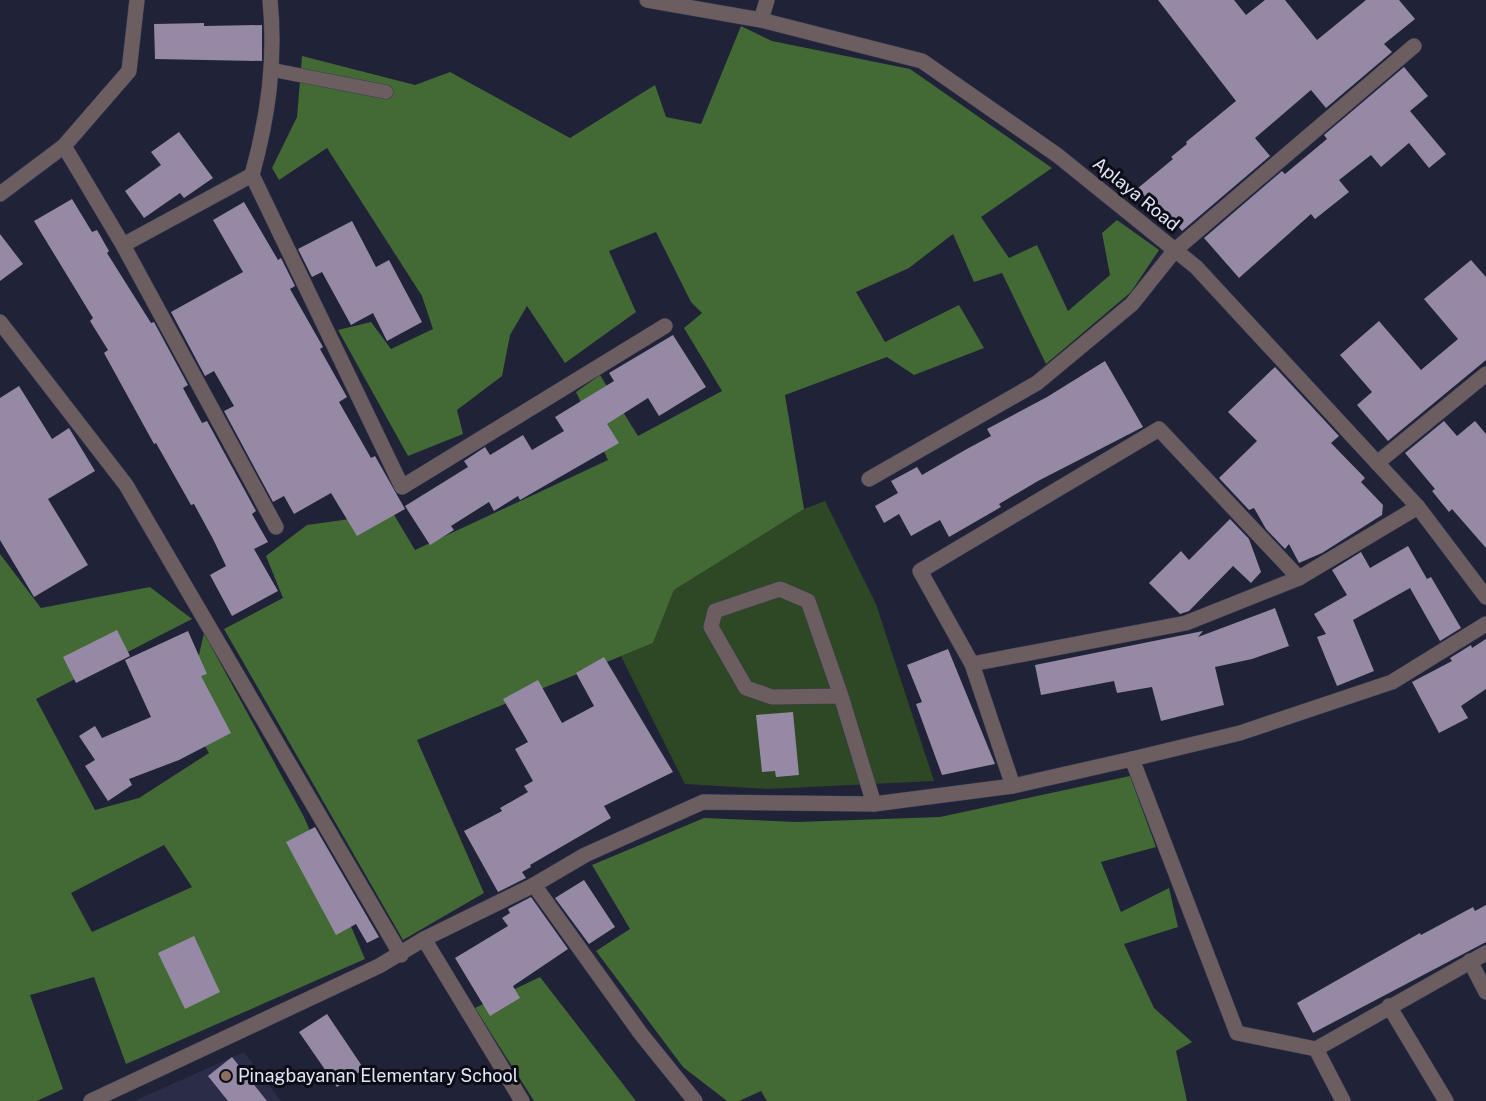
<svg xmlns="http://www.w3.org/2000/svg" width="1486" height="1101" font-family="'Public Sans',sans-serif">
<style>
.built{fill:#2a2c48}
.green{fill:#2e4725}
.forest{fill:#436934;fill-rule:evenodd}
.building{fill:#9589a5}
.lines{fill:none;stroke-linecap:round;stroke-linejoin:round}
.service-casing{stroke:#3b3d52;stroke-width:15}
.minor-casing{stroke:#3b3d52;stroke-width:16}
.tertiary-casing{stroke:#3b3d52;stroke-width:16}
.service{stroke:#6b5d60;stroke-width:14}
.minor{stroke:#6b5d60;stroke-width:15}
.tertiary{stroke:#6b5d60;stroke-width:15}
.education-dot{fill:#8d6e63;stroke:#0c0d16;stroke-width:2}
.labels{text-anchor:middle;stroke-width:6;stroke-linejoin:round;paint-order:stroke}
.street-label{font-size:18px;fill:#e3e6f5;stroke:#0c0d16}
.poi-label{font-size:18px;fill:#e3e6f5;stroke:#0c0d16;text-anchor:start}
</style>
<rect width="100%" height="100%" fill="#202238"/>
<polygon class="built" points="244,1052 281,1101 134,1101"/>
<polygon class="green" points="825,501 876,604 934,781 768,789 685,784 621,656 653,643 674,590 804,509"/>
<g class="forest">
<polygon points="741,26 772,41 910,69 1052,168 981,217 1009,258 1037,245 1068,311 1110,275 1102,233 1117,220 1159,250 1131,292 1046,364 1002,273 974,282 953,234 909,268 856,292 885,342 959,305 984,348 914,375 887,357 785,395 804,509 674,590 653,643 417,740 484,893 403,940 224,629 283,598 266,556 307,525 393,513 415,550 608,460 576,392 600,375 638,436 722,391 684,328 702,313 691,302 656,232 609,251 636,312 565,363 527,306 510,335 502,376 457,410 463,434 408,456 338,330 371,322 391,349 433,329 422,296 327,148 279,180 272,168 297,117 302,56 415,85 450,72 570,138 655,85 666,117 701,124"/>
<path d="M0,554L41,608L150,587L192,619L36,699L95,810L139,798L209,753L177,699L196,668L204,633L304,817L365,959L126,1064L94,977L30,995L63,1089L37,1101H0ZM164,845L192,887L92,932L71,893Z"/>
<polygon points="1130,776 1156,847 1101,862 1121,912 1169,888 1178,927 1124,944 1154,1008 1192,1042 1176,1051 1187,1101 767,1101 761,1091 739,1101 727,1101 683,1067 596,951 630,929 592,865 704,818 797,822 940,817"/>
<polygon points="540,977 636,1101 534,1101 475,1008"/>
</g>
<g class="building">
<polygon points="1158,0 1234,0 1246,15 1265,0 1285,0 1317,40 1366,0 1399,0 1415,19 1384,44 1392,52 1326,108 1311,90 1255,138 1270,156 1182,231 1163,208 1158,212 1138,188 1173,159 1171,157 1187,144 1186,142 1236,101"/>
<polygon points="204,23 204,26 262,25 262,61 155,59 154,24"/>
<polygon points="1404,67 1428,96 1410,111 1446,154 1429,168 1409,143 1381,167 1371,155 1339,180 1349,192 1315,219 1311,214 1239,278 1204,238 1282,171 1285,174 1327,139 1324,135"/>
<polygon points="179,132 213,178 184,198 180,193 144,218 125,191 161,165 151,152"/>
<polygon points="72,199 92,232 97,230 109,251 107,253 151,323 154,322 188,385 183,388 202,423 207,421 256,511 252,514 268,542 254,549 278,591 232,616 210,575 226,566 213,539 194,504 191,505 156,443 154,444 104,353 108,350 90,321 93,318 34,221"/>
<polygon points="244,202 278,260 281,258 295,286 290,289 323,347 320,349 347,397 339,402 371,458 375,456 405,509 357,536 331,493 294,514 284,496 273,502 224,411 234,406 214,371 205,376 171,312 243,272 213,220"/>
<polygon points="352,221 376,267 389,260 422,322 387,341 373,313 351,325 322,272 312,277 298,249"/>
<polygon points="0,234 23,264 0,281"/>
<polygon points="1471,260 1486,277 1486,360 1388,441 1357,405 1372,392 1340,355 1379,321 1421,370 1458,339 1424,299"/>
<polygon points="673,335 706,387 659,416 648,398 607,424 619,443 520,500 518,496 494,511 489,502 451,526 454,530 430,545 405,506 468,467 464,461 485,447 490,455 523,435 532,450 564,431 555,417 614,381 609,373"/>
<polygon points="1105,361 1143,427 1038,481 999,504 1001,507 949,537 940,520 911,536 899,514 884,523 875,506 898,493 891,481 917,467 922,475 965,450 991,436 987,429 1047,397"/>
<polygon points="1275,367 1339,436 1331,443 1365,478 1361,482 1383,505 1382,515 1322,553 1299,563 1289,544 1285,549 1266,529 1254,508 1249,510 1219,478 1257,441 1228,412"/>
<polygon points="19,386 52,439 69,428 95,471 48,499 88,565 34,597 0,540 0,398"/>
<polygon points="1444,421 1457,436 1475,421 1486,434 1486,548 1452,509 1449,512 1432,491 1435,489 1405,453"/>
<polygon points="1230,519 1249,539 1261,572 1251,583 1233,566 1189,611 1180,614 1149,583 1181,551 1189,560"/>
<polygon points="1408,546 1427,579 1431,577 1461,628 1440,641 1410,588 1353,620 1374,671 1337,686 1317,637 1326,634 1314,614 1347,595 1332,570 1361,552 1370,568"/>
<polygon points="1275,608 1289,646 1252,659 1215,667 1224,705 1161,721 1152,687 1117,693 1114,681 1041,695 1035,665 1203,631 1198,637"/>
<polygon points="117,630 130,656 76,683 63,657"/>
<polygon points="188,631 207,674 201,676 231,733 179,760 129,779 132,785 108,801 85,766 95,760 79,736 95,726 102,738 151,717 125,660"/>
<polygon points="1486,639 1486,689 1461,706 1468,718 1439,733 1412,682 1452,661 1450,658 1471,645 1472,648"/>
<polygon points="948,649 995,764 942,775 916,704 922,702 907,665"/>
<polygon points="604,657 673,772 604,806 611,818 530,865 531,867 522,872 526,878 498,892 464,831 502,811 500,808 528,792 524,786 533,781 515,749 528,742 503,699 538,680 562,723 594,706 576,673"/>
<polygon points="793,712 799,775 776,777 775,771 762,772 756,715"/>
<polygon points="315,827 379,937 367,943 356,924 336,935 286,842"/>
<polygon points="584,880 615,927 589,944 555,898"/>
<polygon points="531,897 568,949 513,986 520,998 490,1016 455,958 508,926 502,918 510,913 508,909"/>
<polygon points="1486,905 1486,942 1313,1033 1297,1003 1420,933 1421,935 1473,907 1475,911"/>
<polygon points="194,936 220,992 185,1009 158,953"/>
<polygon points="327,1014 364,1069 337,1087 299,1032"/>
<polygon points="232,1057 267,1101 228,1101 208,1076"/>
</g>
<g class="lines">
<g class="service-casing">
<polyline id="service" points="273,70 386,92"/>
</g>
<g class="minor-casing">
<g id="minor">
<polyline points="761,20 767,0"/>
<polyline points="64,146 123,245 276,527"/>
<polyline points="252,175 402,487 665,326"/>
<polyline points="0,194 64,146 129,71 137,0"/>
<path d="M123,245L252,175C268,117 276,61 270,0"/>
<polyline points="0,322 126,485 401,955"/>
<polyline points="1377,463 1486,374"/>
<polyline points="869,479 1037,383 1132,304 1175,250 1414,46"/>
<polyline points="972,664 1186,623 1299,578 1418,507"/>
<polyline points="841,696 772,697 746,688 711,627 715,611 780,589 808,601 841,696 874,804"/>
<polyline points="1132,759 1237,1033 1316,1049 1486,953"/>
<polyline points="1013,786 972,664 920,571 1159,429 1299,578"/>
<polyline points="534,885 641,1034 695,1101"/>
<polyline points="424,939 522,1101"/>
<polyline points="1470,961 1486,992"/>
<polyline points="1389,1006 1446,1101"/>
<polyline points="1316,1049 1343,1101"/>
<polyline points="91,1101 379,966 424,939 534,885 585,855 703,802 874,804 1013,786 1132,759 1240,733 1392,682 1486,624"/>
</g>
</g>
<g class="tertiary-casing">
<polyline id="tertiary" points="647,0 761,20 922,61 1057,155 1196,267 1418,507 1486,597"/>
</g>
<use href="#service" class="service"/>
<use href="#minor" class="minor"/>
<use href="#tertiary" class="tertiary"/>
</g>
<circle class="education-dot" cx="226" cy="1076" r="6"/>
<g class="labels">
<g class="street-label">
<text transform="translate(1136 194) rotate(39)" y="6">Aplaya Road</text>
</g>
<g class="poi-label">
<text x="238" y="1082">Pinagbayanan Elementary School</text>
</g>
</g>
</svg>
